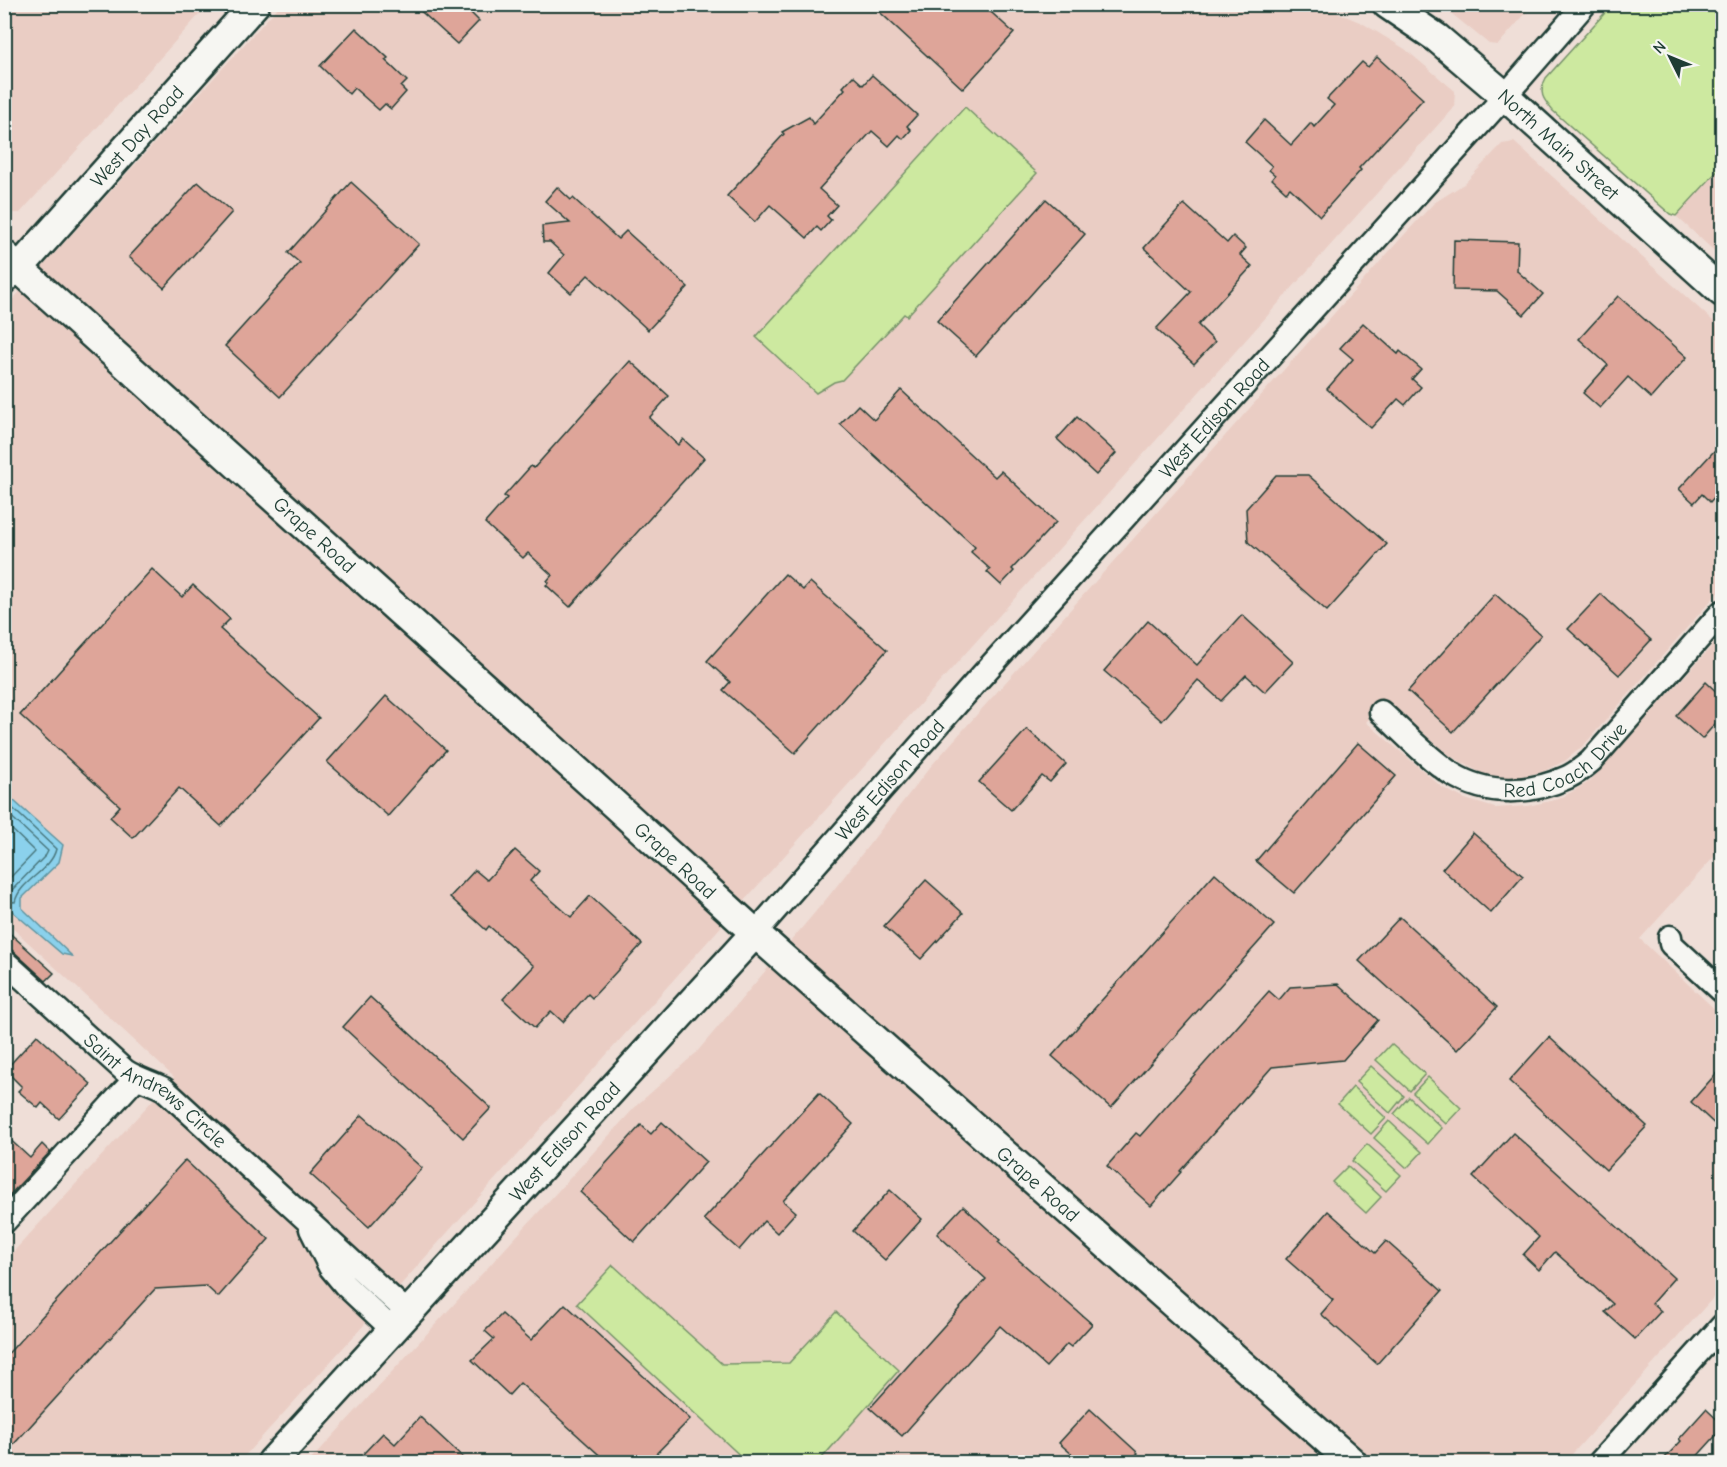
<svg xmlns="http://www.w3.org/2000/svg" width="1727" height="1467" font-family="'Comic Neue',sans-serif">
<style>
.built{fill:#eacdc4}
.green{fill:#cde9a0;stroke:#76936a;stroke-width:1.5}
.water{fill:#8bd1ec;stroke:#6096a2;stroke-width:1.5}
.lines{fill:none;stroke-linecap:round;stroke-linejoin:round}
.shore{stroke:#4a787e;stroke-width:1.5}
.building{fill:#dea599;stroke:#1f3d34;stroke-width:1.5}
.minor-casing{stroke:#1f3d34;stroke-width:27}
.major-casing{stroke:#1f3d34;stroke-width:33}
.minor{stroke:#f6f6f2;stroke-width:22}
.major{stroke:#f6f6f2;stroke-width:28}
.labels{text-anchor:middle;stroke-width:6;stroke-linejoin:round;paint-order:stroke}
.street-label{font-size:20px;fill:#1f3d34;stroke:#f6f6f2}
</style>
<rect width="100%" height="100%" fill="#efded7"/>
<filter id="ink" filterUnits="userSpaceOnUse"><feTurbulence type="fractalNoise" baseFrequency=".0167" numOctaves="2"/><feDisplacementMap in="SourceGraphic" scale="12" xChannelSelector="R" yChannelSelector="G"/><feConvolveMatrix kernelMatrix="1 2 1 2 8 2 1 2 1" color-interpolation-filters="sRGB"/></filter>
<g filter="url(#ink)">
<g class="built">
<polygon points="5,4 208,5 20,213 5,213"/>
<polygon points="280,5 1319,5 1362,23 1405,49 1455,91 1454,107 405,1280 239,1462 5,1462 4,1262 174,1077 5,921 5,308"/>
<polygon points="1441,5 1533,5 1498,45 1489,44"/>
<polygon points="1514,142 1722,329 1722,588 1584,745 1565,761 1542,772 1511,778 1483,774 1447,754 1386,700 1366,722 1443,788 1465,799 1495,808 1528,806 1559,799 1589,782 1722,635 1722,848 1640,939 1722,1016 1722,1288 1565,1462 827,1462 822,1458 899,1370 836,1313 789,1363 722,1364 613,1265 578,1304 747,1462 309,1462 638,1104 696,1053 828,897 931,766 1403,236 1434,203 1464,184 1502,144"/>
<polygon points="1722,166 1722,258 1676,216"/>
</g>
<g class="green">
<path d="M1612,5H1722V166L1676,216L1670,214L1553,111C1543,99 1538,93 1546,78Z"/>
<polygon points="965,107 1037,173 907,316 904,314 842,380 834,382 816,393 756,337"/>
<polygon points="1391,1044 1425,1074 1410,1091 1376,1060"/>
<polygon points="1371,1066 1404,1096 1390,1113 1356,1082"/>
<polygon points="1428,1077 1461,1108 1446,1124 1413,1093"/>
<polygon points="1353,1087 1386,1118 1371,1134 1338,1104"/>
<polygon points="1409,1097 1442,1128 1428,1144 1394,1114"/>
<polygon points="1389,1121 1422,1152 1407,1168 1374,1138"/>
<polygon points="1367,1144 1401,1175 1386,1191 1352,1161"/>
<polygon points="1348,1166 1381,1197 1366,1213 1332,1182"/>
<polygon points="613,1265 722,1364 789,1363 836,1312 899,1370 822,1458 827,1462 747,1462 577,1304"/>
</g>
<polygon class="water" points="4,792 63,845 59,862 22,898 22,908 72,956 62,954 5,905"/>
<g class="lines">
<g class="shore">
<path d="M4,800L56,849C51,871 20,880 15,902L4,901"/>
<polyline points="4,810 48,851 46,855 10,892 4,893"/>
<polyline points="4,822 35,852 4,884"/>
</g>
</g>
<g class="building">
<polygon points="413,4 462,4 479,21 457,44"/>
<polygon points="871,4 982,4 1014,33 963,89"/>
<polygon points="356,28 388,58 385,60 407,81 401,87 406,92 391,109 385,104 379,110 354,88 349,94 320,66"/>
<polygon points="1377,57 1423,99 1359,168 1361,170 1320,216 1290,188 1286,192 1272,179 1275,175 1269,170 1272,166 1245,142 1264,120 1291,145 1311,123 1314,127 1334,105 1327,99 1362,62 1368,67"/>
<polygon points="872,75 917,115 907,126 911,130 903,139 899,135 889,146 872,131 819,189 837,205 827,216 831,220 821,231 817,227 807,238 770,205 755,222 727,196 784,134 782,132 809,117 813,124 845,89 843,87 853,76 863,85"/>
<polygon points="198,182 232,212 164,288 129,257"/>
<polygon points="351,182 419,244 280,397 225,346 300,263 288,253"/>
<polygon points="557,187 571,200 573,198 618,239 626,231 688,287 648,330 588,275 571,293 549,273 564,255 550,242 543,242 542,226 570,223 545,201"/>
<polygon points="1046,199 1085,234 976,356 937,321"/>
<polygon points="1184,204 1227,243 1233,236 1246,248 1240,255 1252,266 1198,325 1215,342 1194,364 1156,329 1191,292 1144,248"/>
<polygon points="1454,240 1518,242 1517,271 1543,294 1524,315 1497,291 1453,290"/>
<polygon points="1618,296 1687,357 1651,398 1628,377 1600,408 1583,393 1608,365 1579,339"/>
<polygon points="1363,323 1398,354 1400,351 1421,369 1412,379 1421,387 1405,405 1398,399 1371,428 1327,389 1353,359 1340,348"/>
<polygon points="630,361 669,396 649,418 678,445 683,439 704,458 570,607 546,585 549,583 547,581 552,575 528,553 523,558 485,523 507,498 504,496 531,466 534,468"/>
<polygon points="901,390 995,477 1001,471 1056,522 1012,569 1014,571 1001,585 987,572 990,569 971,552 975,547 840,424 858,405 874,420"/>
<polygon points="1077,417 1116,453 1096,475 1057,439"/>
<polygon points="1714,451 1722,459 1722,488 1710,502 1702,494 1694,503 1679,489"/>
<polygon points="1276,475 1308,475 1387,544 1327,611 1248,542 1246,509"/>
<polygon points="152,569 182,597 193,585 230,619 220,629 319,718 221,826 179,788 133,838 110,817 120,806 20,715"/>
<polygon points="785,574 803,590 810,582 887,650 795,753 723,690 730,682 707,661"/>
<polygon points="1495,594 1541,635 1453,732 1408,691"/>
<polygon points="1601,594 1651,640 1619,675 1568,629"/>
<polygon points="1242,615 1293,662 1265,692 1246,675 1221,701 1198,680 1162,721 1104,671 1148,621 1197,665"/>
<polygon points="1706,682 1722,697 1722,716 1702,739 1676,716"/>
<polygon points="386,696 446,750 388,816 327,762"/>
<polygon points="1027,729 1066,764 1050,782 1042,776 1011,810 979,782"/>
<polygon points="1358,743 1396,776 1294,893 1256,861"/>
<polygon points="1473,833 1523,876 1491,913 1442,869"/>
<polygon points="515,850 539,871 530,881 571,917 590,896 642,944 592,998 588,994 563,1022 551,1011 535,1028 503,999 534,966 489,926 486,930 450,897 475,870 487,880"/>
<polygon points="1215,873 1274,925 1111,1108 1052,1056"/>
<polygon points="926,880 963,913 921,959 884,926"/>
<polygon points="1400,917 1497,1007 1457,1050 1359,961"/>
<polygon points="4,928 54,973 46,981 13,951 4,947"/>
<polygon points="1338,984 1378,1020 1343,1060 1272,1067 1180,1171 1181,1172 1151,1206 1107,1166 1136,1133 1140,1136 1269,991 1279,1000 1290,987"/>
<polygon points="370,997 491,1108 463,1138 343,1027"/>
<polygon points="37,1035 91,1084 59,1119 42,1103 38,1108 18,1091 22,1087 5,1070"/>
<polygon points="1549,1037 1647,1126 1606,1170 1509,1081"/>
<polygon points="1722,1067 1722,1131 1691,1102"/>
<polygon points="819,1093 853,1124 783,1201 796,1212 777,1233 764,1221 739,1250 704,1219"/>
<polygon points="362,1115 422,1168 369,1227 310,1174"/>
<polygon points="662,1122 706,1162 634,1242 580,1192 641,1125 651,1134"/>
<polygon points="1513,1133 1674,1278 1652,1303 1661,1311 1635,1339 1605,1312 1613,1304 1555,1252 1539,1270 1523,1255 1539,1237 1473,1177"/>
<polygon points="4,1134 30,1158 42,1144 50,1152 4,1201"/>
<polygon points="185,1160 269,1239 218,1297 206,1286 155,1289 4,1455 4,1358"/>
<polygon points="890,1190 922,1219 885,1260 853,1231"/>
<polygon points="963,1206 1000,1240 998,1242 1092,1324 1071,1347 1067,1344 1046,1367 1000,1326 902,1436 870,1408 986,1279 937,1234"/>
<polygon points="1328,1211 1375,1253 1386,1241 1442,1291 1377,1364 1321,1314 1333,1300 1286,1259"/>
<polygon points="565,1304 690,1419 648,1462 607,1462 520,1383 509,1395 472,1360 494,1339 485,1331 502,1314 531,1340"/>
<polygon points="1090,1409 1138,1453 1129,1462 1081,1462 1059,1443"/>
<polygon points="1706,1409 1722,1424 1722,1429 1692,1462 1661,1462 1681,1441 1679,1439"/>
<polygon points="420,1417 468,1462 371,1462 363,1454 383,1433 395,1444"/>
</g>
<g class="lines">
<g class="minor-casing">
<g id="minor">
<polyline points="4,283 19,268"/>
<path id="s1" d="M1381,712C1404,733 1426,757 1452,774C1487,796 1531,794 1568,777C1576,773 1584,767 1591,761L1722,612"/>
<path id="s2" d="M755,933L976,682L1505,96L1585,4"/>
<polyline points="1670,937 1671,944 1722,991"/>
<path id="s3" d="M4,961L125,1071C137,1079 151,1082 164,1089L408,1313"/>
<polyline points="4,1222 136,1078"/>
<polyline points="311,1229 330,1267 345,1285 393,1330"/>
<polyline points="1600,1462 1722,1326"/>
</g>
</g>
<g class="major-casing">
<g id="major">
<path id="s4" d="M1387,4L1437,38L1505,96L1722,292"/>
<path id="s5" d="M4,255L615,805L755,933L1352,1462"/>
<path id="s6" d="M19,268L255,4"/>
<path id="s7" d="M272,1462L755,933"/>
</g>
</g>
<use href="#minor" class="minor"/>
<use href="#major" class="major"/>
</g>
</g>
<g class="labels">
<g class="street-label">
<text dy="7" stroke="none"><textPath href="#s6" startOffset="177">West Day Road</textPath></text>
<text dy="7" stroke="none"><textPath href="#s4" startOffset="222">North Main Street</textPath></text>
<text dy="7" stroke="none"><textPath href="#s2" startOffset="690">West Edison Road</textPath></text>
<text dy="7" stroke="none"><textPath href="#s5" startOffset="418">Grape Road</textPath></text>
<text dy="7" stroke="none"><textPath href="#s1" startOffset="220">Red Coach Drive</textPath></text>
<text dy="7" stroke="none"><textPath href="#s2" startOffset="204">West Edison Road</textPath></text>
<text dy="7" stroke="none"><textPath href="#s5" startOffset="904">Grape Road</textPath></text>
<text dy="7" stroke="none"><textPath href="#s3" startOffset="200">Saint Andrews Circle</textPath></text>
<text dy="7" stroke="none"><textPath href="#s7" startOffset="434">West Edison Road</textPath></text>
<text dy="7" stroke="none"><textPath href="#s5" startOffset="1390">Grape Road</textPath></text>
</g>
</g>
<rect width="1727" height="1467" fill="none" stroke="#f6f6f2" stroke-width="24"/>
<rect x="12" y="12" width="1703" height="1443" fill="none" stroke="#1f3d34" stroke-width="2" filter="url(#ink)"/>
<g transform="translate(1670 57) rotate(313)" stroke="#f6f6f2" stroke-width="4.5" paint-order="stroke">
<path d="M0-4.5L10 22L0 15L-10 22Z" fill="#1f3d34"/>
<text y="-9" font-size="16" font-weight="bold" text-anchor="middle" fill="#1f3d34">N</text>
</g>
</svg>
